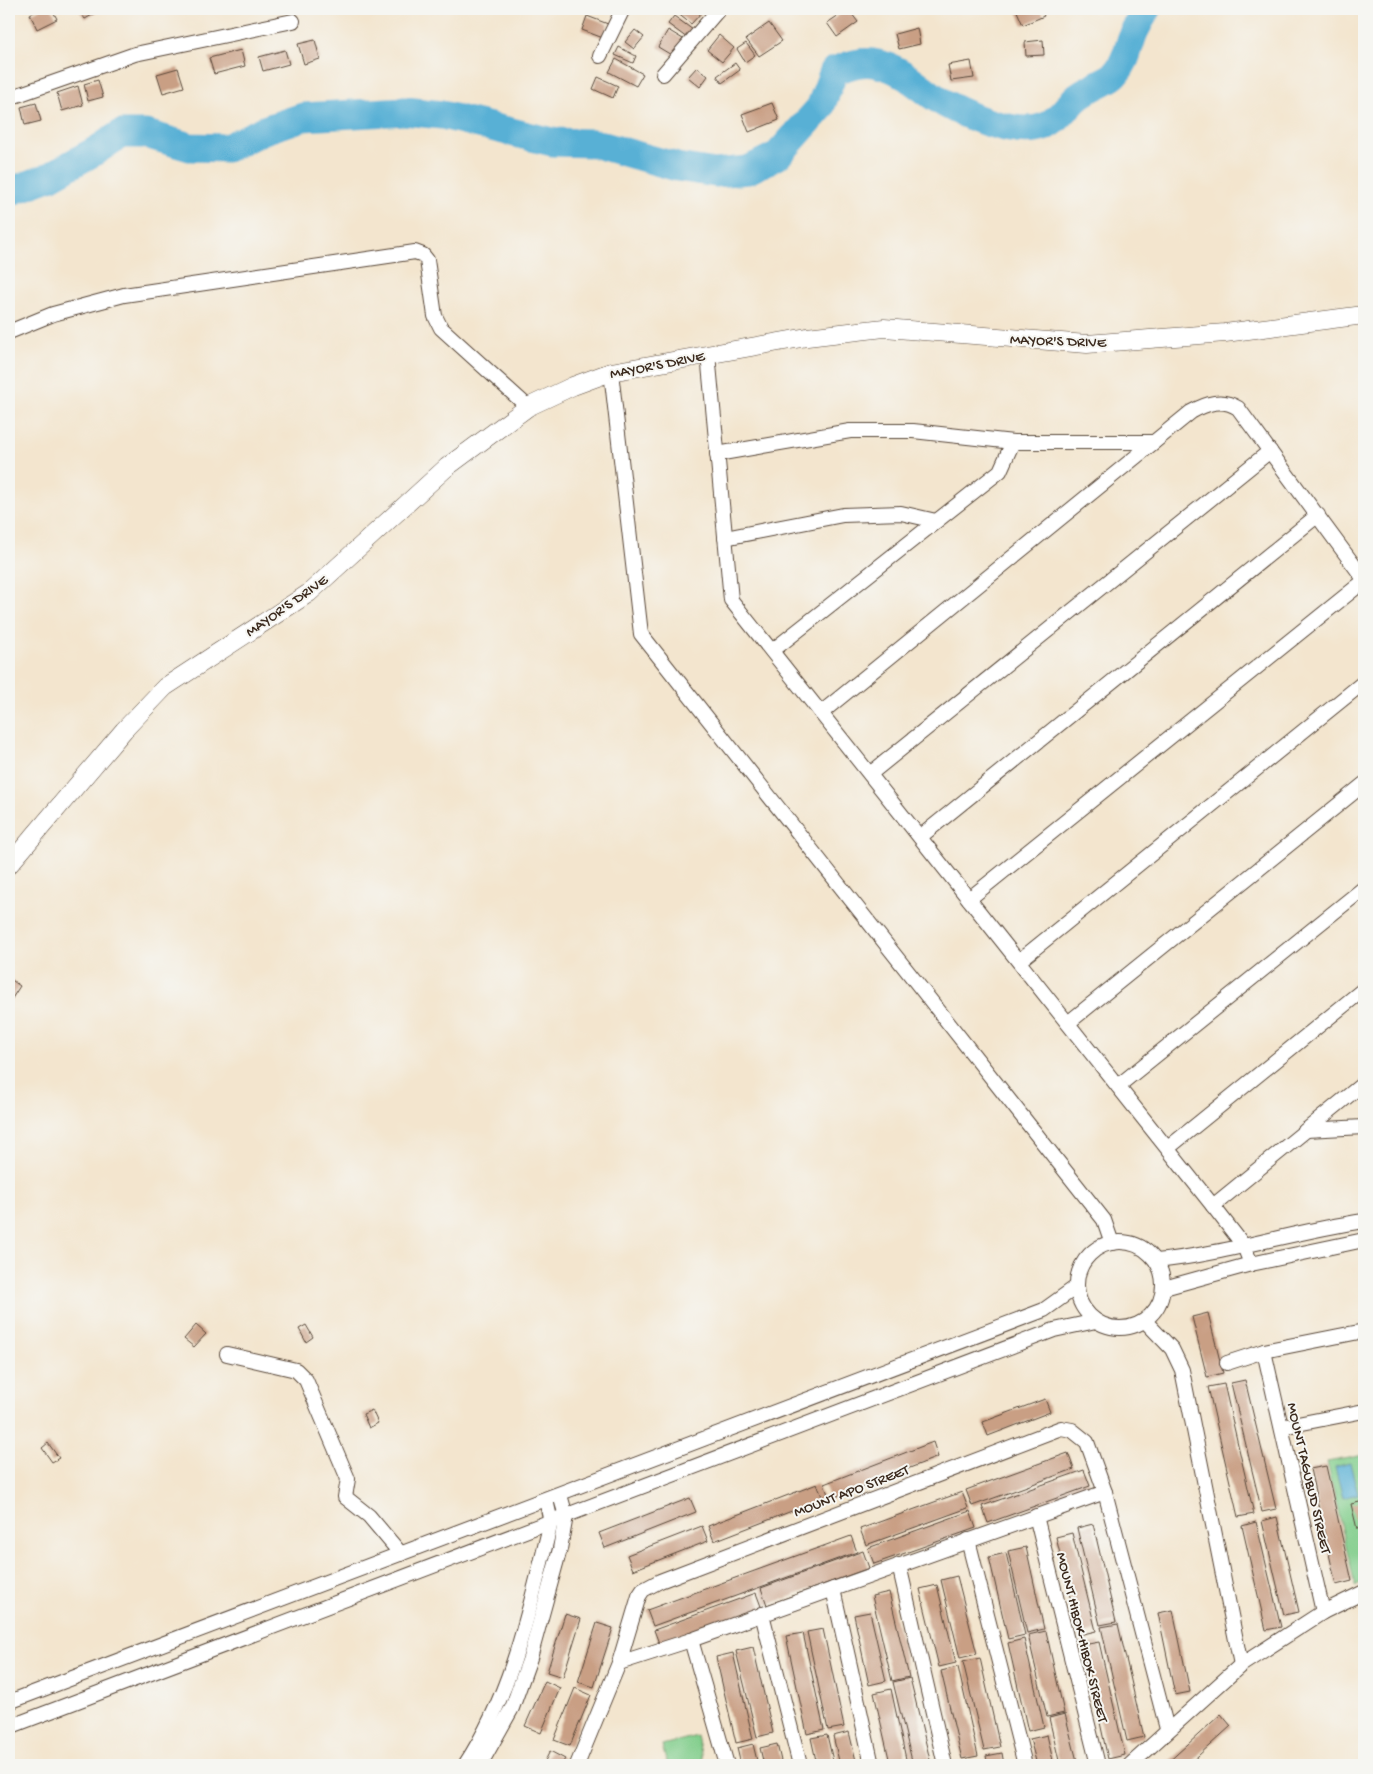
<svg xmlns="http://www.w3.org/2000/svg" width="1373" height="1774" font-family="'Gochi Hand',sans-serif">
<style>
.green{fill:#82ce8c;stroke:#5e7c55}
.water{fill:#58b0d5;stroke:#4a6d7a}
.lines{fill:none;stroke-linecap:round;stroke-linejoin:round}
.river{stroke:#58b0d5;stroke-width:29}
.building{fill:#c99f84}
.minor-casing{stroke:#574638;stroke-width:16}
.tertiary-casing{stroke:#574638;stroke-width:19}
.minor{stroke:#fff;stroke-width:14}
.tertiary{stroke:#fff;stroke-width:18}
.labels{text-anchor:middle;stroke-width:4;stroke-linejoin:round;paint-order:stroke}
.street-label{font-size:15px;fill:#3b2a1e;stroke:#f6f6f2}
</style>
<rect width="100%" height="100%" fill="#f6f6f2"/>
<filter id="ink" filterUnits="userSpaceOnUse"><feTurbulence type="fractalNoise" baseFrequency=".02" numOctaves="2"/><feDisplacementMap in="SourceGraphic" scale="10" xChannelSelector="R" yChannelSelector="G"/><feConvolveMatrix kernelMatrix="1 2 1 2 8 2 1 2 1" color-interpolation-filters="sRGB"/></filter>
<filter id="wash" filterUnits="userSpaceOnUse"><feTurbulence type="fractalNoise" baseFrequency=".0096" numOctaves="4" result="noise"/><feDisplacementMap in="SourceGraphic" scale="20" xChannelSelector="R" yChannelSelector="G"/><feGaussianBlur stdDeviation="1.12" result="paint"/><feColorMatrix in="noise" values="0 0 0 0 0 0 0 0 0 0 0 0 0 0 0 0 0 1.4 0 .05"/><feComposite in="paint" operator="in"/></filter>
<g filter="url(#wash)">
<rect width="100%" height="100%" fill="#f3e5ce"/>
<g class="green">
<polygon points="1364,1455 1364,1581 1355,1586 1327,1462"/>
<polygon points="697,1736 704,1765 667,1765 662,1745"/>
</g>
<polygon class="water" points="1350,1463 1358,1494 1343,1498 1335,1467"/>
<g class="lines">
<path class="river" d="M9,192L49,177L97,150L121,134H146L190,147L227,148L264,130L303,117L405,111L442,115L552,142L593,143L677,167L715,173L748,170L778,155L820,108L834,71C850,65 862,60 878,64C900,68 916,84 933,96C957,113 1015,138 1044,127C1058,122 1067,106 1077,97C1087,88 1111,80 1116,73C1127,61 1128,47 1134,32C1138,24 1142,16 1147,9"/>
</g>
<g id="blocks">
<g class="building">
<polygon points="40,9 52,9 57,19 37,29 30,14"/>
<polygon points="78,9 103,9 85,19"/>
<polygon points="672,9 700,9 703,11 691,24"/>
<polygon points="848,9 858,22 837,37 827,23"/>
<polygon points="1016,9 1041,9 1044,16 1023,25"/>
<polygon points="587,16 608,24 603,38 582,30"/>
<polygon points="674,16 693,30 687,38 668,24"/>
<polygon points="769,23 782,41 759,56 746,39"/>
<polygon points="917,28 920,44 899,49 895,34"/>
<polygon points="635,30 644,37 634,49 625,42"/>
<polygon points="668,30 683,39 673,56 658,47"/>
<polygon points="719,35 734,48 722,62 707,50"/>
<polygon points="315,40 320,59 304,64 298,44"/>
<polygon points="1043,40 1044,55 1026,56 1025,42"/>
<polygon points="746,43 755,55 745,62 737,49"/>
<polygon points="619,47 636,56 633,63 615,55"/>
<polygon points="241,50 245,66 214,74 209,58"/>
<polygon points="285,50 289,64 263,71 259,57"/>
<polygon points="616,59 643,74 636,86 609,72"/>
<polygon points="971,61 974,78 951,81 948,65"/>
<polygon points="735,63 740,70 722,83 717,76"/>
<polygon points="697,67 708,76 700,87 688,77"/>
<polygon points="178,68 184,87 163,93 157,74"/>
<polygon points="598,77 618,86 613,98 593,89"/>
<polygon points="98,80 103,97 88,101 84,84"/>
<polygon points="78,86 83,105 62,111 57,93"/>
<polygon points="36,103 41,121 25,125 21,107"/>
<polygon points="772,103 779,120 749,132 742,114"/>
<polygon points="9,978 20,986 9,1003"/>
<polygon points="1208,1313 1223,1373 1207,1377 1192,1317"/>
<polygon points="196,1325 206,1334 194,1347 184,1339"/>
<polygon points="306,1325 313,1337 306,1342 299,1329"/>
<polygon points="1245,1380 1276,1509 1262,1512 1231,1383"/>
<polygon points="1224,1384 1254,1514 1238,1517 1208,1387"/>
<polygon points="1045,1399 1050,1412 988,1436 983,1422"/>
<polygon points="372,1410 378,1423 369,1428 363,1414"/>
<polygon points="933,1442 938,1457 830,1499 824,1484"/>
<polygon points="48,1443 59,1458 52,1462 42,1448"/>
<polygon points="1068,1453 1074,1469 972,1506 966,1490"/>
<polygon points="1326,1466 1352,1581 1336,1585 1310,1469"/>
<polygon points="1084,1470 1090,1486 988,1523 982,1506"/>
<polygon points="817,1484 823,1499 714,1541 708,1526"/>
<polygon points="962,1492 968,1508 866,1545 860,1529"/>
<polygon points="690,1498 696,1512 605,1548 599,1533"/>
<polygon points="1364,1501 1364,1528 1357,1529 1351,1504"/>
<polygon points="970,1511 976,1528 874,1564 868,1548"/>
<polygon points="1277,1517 1299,1612 1284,1615 1262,1521"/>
<polygon points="1256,1522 1281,1627 1266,1630 1242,1526"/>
<polygon points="1093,1524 1116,1622 1100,1625 1077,1528"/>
<polygon points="702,1526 708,1541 633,1570 627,1555"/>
<polygon points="1072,1533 1096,1631 1079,1635 1056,1537"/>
<polygon points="851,1536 857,1552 653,1626 647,1610"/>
<polygon points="1026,1547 1044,1629 1027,1633 1008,1551"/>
<polygon points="863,1551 869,1568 767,1605 761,1588"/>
<polygon points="1006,1553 1025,1635 1008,1639 989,1557"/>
<polygon points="957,1576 977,1654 960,1658 941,1580"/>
<polygon points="937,1585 956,1663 939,1667 920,1589"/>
<polygon points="889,1592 909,1677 892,1681 872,1596"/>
<polygon points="756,1593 762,1609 660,1646 654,1630"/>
<polygon points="1173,1610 1190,1692 1175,1695 1158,1613"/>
<polygon points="870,1612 886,1681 869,1685 854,1615"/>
<polygon points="565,1614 581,1619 563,1677 547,1672"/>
<polygon points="597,1623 613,1628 594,1687 578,1682"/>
<polygon points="1118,1624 1144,1737 1127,1741 1101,1627"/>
<polygon points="823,1629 844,1727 828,1730 807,1632"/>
<polygon points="1046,1631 1064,1713 1047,1717 1028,1635"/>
<polygon points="803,1633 824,1730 807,1734 786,1636"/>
<polygon points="1024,1639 1044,1727 1028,1731 1008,1643"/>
<polygon points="1099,1642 1125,1755 1108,1759 1083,1645"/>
<polygon points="753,1647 773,1733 757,1737 736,1651"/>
<polygon points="733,1653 753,1739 736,1743 716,1657"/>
<polygon points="980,1658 1000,1747 984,1750 963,1662"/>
<polygon points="958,1667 978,1756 962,1759 941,1671"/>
<polygon points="910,1678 931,1764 925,1765 913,1765 893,1682"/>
<polygon points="545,1681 560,1688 541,1733 525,1726"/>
<polygon points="575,1688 591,1695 570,1746 554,1740"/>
<polygon points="891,1689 906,1759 890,1763 874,1693"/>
<polygon points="1065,1714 1078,1765 1060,1765 1049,1718"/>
<polygon points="1221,1714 1231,1726 1188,1765 1165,1765"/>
<polygon points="849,1732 857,1765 840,1765 833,1736"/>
<polygon points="827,1735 834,1765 817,1765 811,1738"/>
<polygon points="1047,1735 1054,1765 1037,1765 1030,1739"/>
<polygon points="753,1744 758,1765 741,1765 737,1748"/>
<polygon points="777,1744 782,1765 764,1765 760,1748"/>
<polygon points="550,1751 565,1759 561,1765 543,1765"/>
<polygon points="1002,1753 1004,1765 988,1765 986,1756"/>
<polygon points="981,1761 981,1765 964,1765 964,1764"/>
</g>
</g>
</g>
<g filter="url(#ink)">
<use href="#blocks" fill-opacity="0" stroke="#574638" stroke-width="1"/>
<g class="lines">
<g class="minor-casing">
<g id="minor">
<polyline points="600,56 623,9"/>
<polyline points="663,74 719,9"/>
<polyline points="9,98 135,54 293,21"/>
<polyline points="9,332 53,314 124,295 415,252 423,255 427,260 435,316 441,328 528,407"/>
<polyline points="708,354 731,600 1213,1206 1244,1246 1251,1264"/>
<polyline points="611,372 641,634 1104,1220 1112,1243"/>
<polyline points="717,454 850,431 913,431 1013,442 1154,442"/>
<polyline points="725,538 843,515 901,513 936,521"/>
<polyline points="772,651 1000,471 1013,442"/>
<path d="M821,713L1191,412C1207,403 1222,398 1238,408L1364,579"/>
<polyline points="870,774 1270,451"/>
<polyline points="920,837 1318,515"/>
<polyline points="969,899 1364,581"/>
<polyline points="1019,961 1364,682"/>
<polyline points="1068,1023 1364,784"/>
<polyline points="1118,1086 1364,888"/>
<polyline points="1306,1130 1364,1127"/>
<polyline points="1168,1148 1364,989"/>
<polyline points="1213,1206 1364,1083"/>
<circle cx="1120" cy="1285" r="43"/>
<path d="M1157,1261C1227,1254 1294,1231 1364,1221"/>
<polyline points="1164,1288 1251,1264 1364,1240"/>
<polyline points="1145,1321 1172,1349 1182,1370 1241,1665"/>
<polyline points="1264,1351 1323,1612"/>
<polyline points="227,1354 296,1370 306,1380 348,1479 345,1497 369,1516 401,1554"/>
<polyline points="1227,1363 1264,1351 1364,1331"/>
<polyline points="1282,1427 1364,1411"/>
<polyline points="1036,1516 1098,1765"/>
<polyline points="968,1540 1025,1765"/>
<polyline points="899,1565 945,1765"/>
<polyline points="833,1589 872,1765"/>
<polyline points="762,1614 800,1765"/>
<polyline points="691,1640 727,1765"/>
<polyline points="619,1663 691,1640 1105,1492"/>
<polyline points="9,1702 1044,1310 1076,1287"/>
<polyline points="9,1727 1054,1330 1096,1321"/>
<path d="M465,1765C513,1692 530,1606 551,1522L546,1500"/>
<polyline points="480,1765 512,1708 530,1658 560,1549 566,1516 560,1495"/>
<polyline points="577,1765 619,1663 639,1596 643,1590 660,1581 1061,1428 1072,1430 1087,1442 1105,1492 1167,1729"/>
<polyline points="1130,1765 1241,1665 1323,1612 1364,1592"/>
</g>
</g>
<g class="tertiary-casing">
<polyline id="tertiary" points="9,865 124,730 165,687 309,593 447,467 528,407 573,386 611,372 807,337 884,328 1087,344 1225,333 1364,315"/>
</g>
<use href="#minor" class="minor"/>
<use href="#tertiary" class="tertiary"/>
</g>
</g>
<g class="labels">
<g class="street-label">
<text transform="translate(1058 340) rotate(2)" y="5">MAYOR'S DRIVE</text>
<text transform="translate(657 364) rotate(-11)" y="5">MAYOR'S DRIVE</text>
<text transform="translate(286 605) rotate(-35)" y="5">MAYOR'S DRIVE</text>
<text transform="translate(1310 1478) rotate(77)" y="5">MOUNT TAGUBUD STREET</text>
<text transform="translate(851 1490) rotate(-21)" y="5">MOUNT APO STREET</text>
<text transform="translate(1083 1637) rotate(76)" y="5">MOUNT HIBOK-HIBOK STREET</text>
</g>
</g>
<rect width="1373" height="1774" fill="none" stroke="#f6f6f2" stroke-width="30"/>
</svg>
